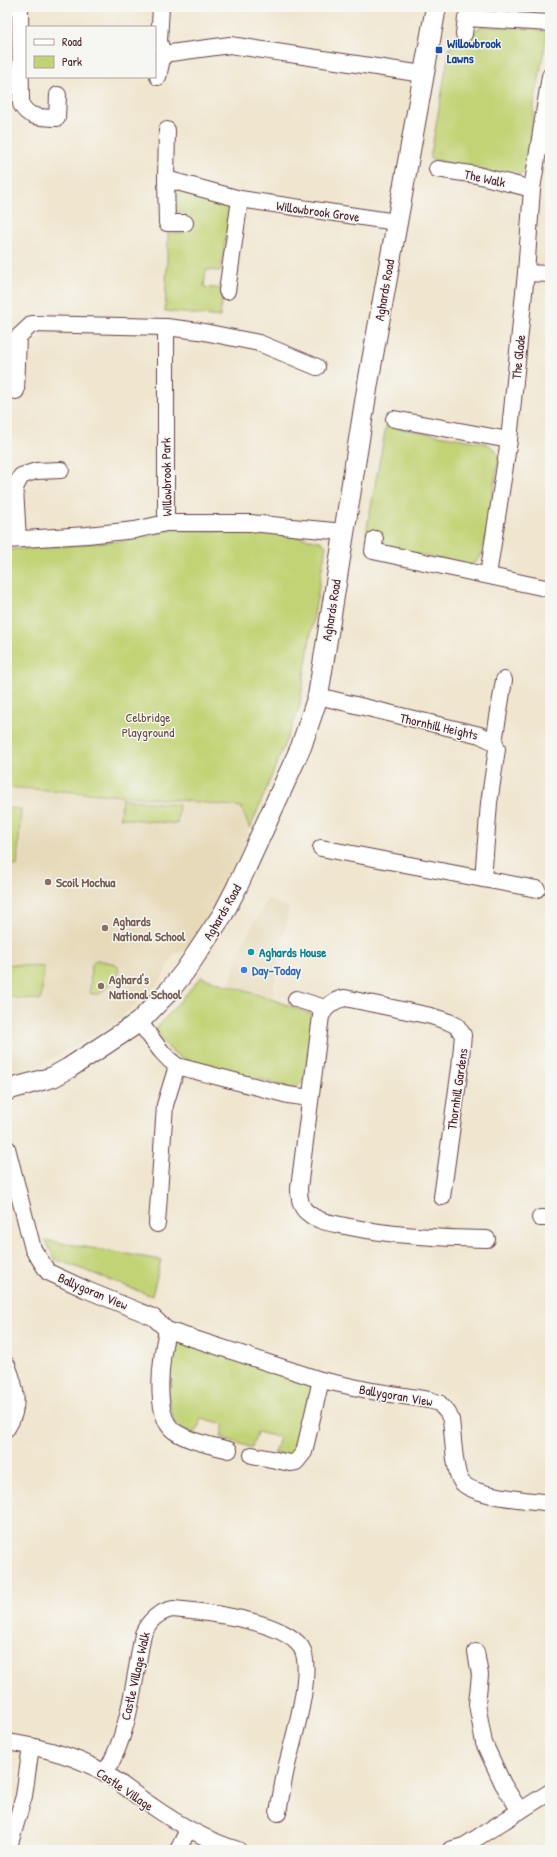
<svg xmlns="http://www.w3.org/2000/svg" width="557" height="1857" font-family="'Patrick Hand',sans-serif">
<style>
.built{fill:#e7daba}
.green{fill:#c2d376;stroke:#867950}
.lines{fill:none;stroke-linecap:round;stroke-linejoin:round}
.minor-casing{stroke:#633d44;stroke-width:18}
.tertiary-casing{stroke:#633d44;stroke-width:22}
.minor{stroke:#fff;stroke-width:16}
.tertiary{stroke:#fff;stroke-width:20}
.transit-dot{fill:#1a4fb4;stroke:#f6f6f2;stroke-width:1.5}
.education-dot{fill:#8d6e63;stroke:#f6f6f2;stroke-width:1.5}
.culture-dot{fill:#0f9aa8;stroke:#f6f6f2;stroke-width:1.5}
.shop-dot{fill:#3f7fe0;stroke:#f6f6f2;stroke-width:1.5}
.labels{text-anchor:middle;stroke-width:3;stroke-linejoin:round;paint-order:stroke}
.transit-label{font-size:13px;font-weight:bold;fill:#164399;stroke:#f6f6f2;text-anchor:start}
.street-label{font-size:13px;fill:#4a1f2b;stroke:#f6f6f2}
.park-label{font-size:13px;fill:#684c3e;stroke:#f6f6f2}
.education-label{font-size:13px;font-weight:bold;fill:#785e54;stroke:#f6f6f2;text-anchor:start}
.culture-label{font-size:13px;font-weight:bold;fill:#0d838f;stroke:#f6f6f2;text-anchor:start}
.shop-label{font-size:13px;font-weight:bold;fill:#366cbe;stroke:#f6f6f2;text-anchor:start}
</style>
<rect width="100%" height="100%" fill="#f6f6f2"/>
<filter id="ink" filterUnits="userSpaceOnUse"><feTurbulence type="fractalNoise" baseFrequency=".025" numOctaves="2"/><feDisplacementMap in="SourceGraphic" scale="8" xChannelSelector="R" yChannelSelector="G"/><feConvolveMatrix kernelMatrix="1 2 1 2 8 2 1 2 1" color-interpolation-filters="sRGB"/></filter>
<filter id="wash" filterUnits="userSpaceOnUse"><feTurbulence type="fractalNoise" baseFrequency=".012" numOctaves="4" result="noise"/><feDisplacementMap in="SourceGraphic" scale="16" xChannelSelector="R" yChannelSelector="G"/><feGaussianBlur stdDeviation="0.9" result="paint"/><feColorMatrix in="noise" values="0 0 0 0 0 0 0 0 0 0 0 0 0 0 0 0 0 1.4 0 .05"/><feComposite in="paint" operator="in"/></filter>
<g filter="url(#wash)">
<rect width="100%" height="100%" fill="#f0e6cf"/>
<g class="built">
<polygon points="7,787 178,800 241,807 250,829 229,885 213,912 192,945 174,954 161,980 141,1000 113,1025 82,1042 35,1067 7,1075"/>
<polygon points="268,899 289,908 271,999 229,986 242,944"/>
</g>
<g class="green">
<polygon points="482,26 536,29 546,33 546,40 534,105 528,169 516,176 507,176 430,159 451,41 469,42 474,32"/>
<polygon points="175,189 222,200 230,208 221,271 206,270 204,287 223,289 220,317 165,311 168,233 184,233 185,213 172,210 172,200"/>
<polygon points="386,426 485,443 495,449 499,458 485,542 480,558 472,565 390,549 384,545 381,536 366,533"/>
<polygon points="171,530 265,532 316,540 322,542 326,546 310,638 299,709 250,829 241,807 178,800 7,787 7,550 133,540"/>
<polygon points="122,799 179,805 177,824 120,818"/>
<polygon points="7,808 21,809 17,866 7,865"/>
<polygon points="97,960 116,964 118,966 119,974 100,994 92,994 90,993 91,967 94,961"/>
<polygon points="7,964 44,967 41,1000 7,997"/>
<path d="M201,977L271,999L314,1015L306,1075L303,1081L295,1089L184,1059C171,1053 162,1042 155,1030Z"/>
<polygon points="45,1240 161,1260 152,1296 55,1259"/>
<path d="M181,1342L306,1382L310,1386V1390L297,1449L292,1457L274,1453L279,1437L257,1432L252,1448L221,1437L224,1424L201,1418L197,1431L194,1434L175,1424C168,1403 162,1364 176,1345Z"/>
</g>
</g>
<g filter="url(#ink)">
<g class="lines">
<g class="minor-casing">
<g id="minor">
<path d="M20,7L21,104C28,119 42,117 57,118L58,95"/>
<polyline points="464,34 466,18 550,23"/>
<polyline points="163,54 230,45 423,74"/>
<polyline points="158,77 163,54 159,41 161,7"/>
<polyline points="437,169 477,175 532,189"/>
<polyline points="166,179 167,130"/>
<polyline points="185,223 167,223 166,179 240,199 396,222"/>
<polyline points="526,273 550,274"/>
<polyline points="227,291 240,199"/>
<polyline points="16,391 18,337 32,324 166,327"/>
<polyline points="394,419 509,440"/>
<polyline points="166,523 166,327 199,331 259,343 317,367"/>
<polyline points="18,539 15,488 21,476 36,471 61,470"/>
<polyline points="375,539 373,551 550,589"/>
<polyline points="7,540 87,535 135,530 166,523 250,523 344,532"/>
<polyline points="488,575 509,440 526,273 532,189 550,76"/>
<polyline points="318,696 480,735 494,742 497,749 489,803 483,879 537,889"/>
<polyline points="494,742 504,680"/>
<polyline points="321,848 483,879"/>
<polyline points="296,999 325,1008"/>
<path d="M139,1022C152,1037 160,1054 177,1066L165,1105L157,1224"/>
<polyline points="177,1066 288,1095 310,1098"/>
<path d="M7,1148L33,1249L48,1272L87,1290L153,1317L167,1330L321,1380L372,1391L429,1400L439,1403L448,1413L451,1420C453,1434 454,1471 461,1481C471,1497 531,1500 550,1503"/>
<path d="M442,1197L460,1068L463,1035L457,1026L449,1022L431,1016L345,998C333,1000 326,1006 321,1016L299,1188C299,1196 300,1208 308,1213C318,1222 332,1223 345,1226C392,1236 439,1238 487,1239"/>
<polyline points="540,1218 550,1218"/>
<path d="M167,1330C162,1353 152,1415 174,1431C190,1442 211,1445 229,1450"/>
<path d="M7,1365C16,1387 21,1407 7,1428"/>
<polyline points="252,1455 290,1463 296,1462 304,1452 321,1380"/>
<polyline points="476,1652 480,1675 477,1704 484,1743 503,1784 520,1811"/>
<path d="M7,1742C41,1747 74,1755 105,1773C121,1783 136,1796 152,1806C179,1825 206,1840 238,1850"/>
<path d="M105,1773C130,1734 134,1679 143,1634C149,1620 158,1612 173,1609C205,1612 282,1620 301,1647C315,1668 293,1740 287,1765C283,1781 281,1797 278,1813"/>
<polyline points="8,1850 24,1796 31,1746"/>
<polyline points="178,1850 188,1830"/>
<polyline points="450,1850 464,1846 550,1792"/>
</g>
</g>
<g class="tertiary-casing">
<polyline id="tertiary" points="7,1090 53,1077 69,1068 139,1022 169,991 185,971 223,914 237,887 301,747 318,696 368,383 436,7"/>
</g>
<use href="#minor" class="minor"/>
<use href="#tertiary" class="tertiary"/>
</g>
</g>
<rect class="transit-dot" x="435" y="46" width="8" height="8" rx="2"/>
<g class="education-dot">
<circle cx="48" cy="882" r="4"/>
<circle cx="105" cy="928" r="4"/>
<circle cx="101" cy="986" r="4"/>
</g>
<circle class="culture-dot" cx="251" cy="952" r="4"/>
<circle class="shop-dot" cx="244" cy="970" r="4"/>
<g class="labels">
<g class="transit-label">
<text x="447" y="48">Willowbrook<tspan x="447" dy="15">Lawns</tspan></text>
</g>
<g class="street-label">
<text transform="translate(485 178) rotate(12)" y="5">The Walk</text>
<text transform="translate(318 211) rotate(8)" y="5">Willowbrook Grove</text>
<text transform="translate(384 290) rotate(-80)" y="5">Aghards Road</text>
<text transform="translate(518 357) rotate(-84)" y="5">The Glade</text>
<text transform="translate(166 477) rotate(-91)" y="5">Willowbrook Park</text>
<text transform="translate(331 610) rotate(-81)" y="5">Aghards Road</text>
<text transform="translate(439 726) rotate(13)" y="5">Thornhill Heights</text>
<text transform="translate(222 912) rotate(-60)" y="5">Aghards Road</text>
<text transform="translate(457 1089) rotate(-82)" y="5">Thornhill Gardens</text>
<text transform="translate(93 1291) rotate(23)" y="5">Ballygoran View</text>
<text transform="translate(396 1395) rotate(10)" y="5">Ballygoran View</text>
<text transform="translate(135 1676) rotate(-77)" y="5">Castle Village Walk</text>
<text transform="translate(125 1789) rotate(34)" y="5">Castle Village</text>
</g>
<g class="park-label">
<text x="148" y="722">Celbridge<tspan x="148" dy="15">Playground</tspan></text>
</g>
<g class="education-label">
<text x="56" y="887">Scoil Mochua</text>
<text x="113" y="926">Aghards<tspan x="113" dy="15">National School</tspan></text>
<text x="109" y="984">Aghard's<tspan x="109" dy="15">National School</tspan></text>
</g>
<g class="culture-label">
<text x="259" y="957">Aghards House</text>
</g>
<g class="shop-label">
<text x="252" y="975">Day-Today</text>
</g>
</g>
<rect width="557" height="1857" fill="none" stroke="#f6f6f2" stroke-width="24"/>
<rect x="26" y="26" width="130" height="52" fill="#f6f6f2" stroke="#b1a0a2"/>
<rect x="34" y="39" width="20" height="6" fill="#ffffff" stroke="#b1a0a2"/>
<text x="62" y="46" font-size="12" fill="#4a1f2b">Road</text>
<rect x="34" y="56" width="20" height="12" fill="#c2d376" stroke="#b1a0a2"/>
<text x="62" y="66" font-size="12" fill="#4a1f2b">Park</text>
</svg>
